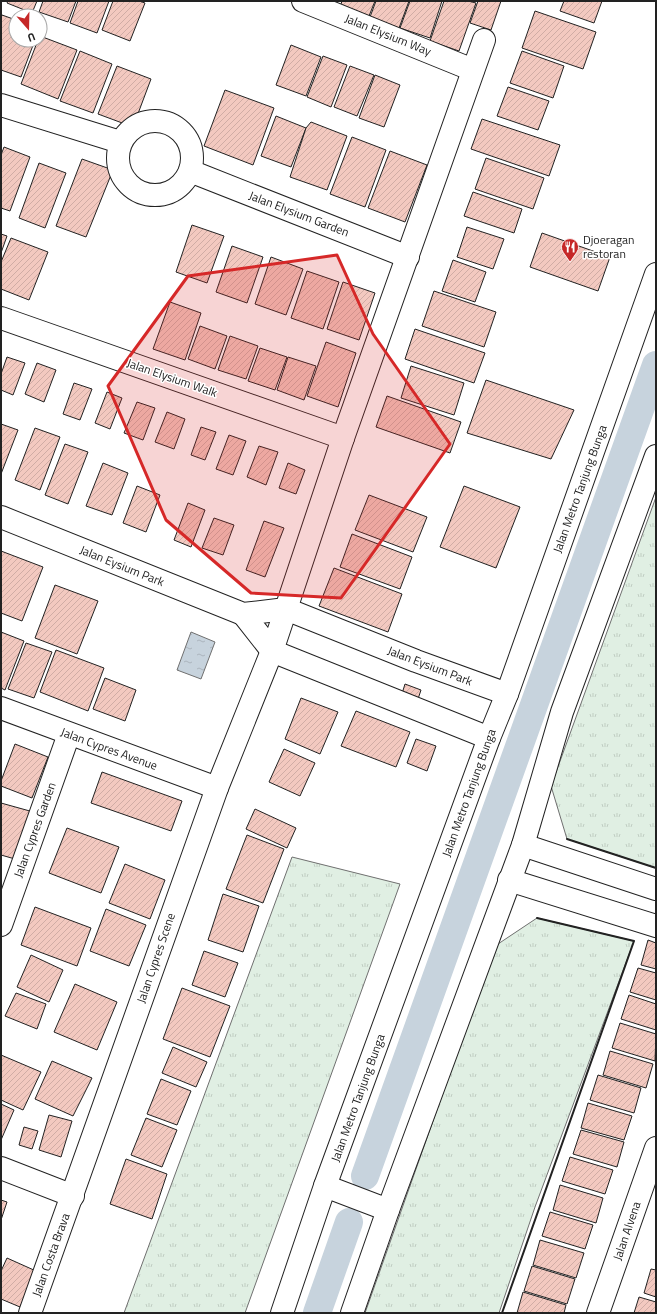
<svg xmlns="http://www.w3.org/2000/svg" width="657" height="1314" font-family="'Titillium Web',sans-serif">
<style>
.grass{fill:url(#grass-tufts);stroke:#6f6f6f}
.water{fill:url(#water-ripples);stroke:#6f6f6f}
.lines{fill:none;stroke-linecap:round;stroke-linejoin:round}
.canal{stroke:#c7d3dd;stroke-width:28}
.building{fill:url(#building-hatch);stroke:#222}
.street-casing{stroke:#222;stroke-width:24}
.secondary-casing{stroke:#222;stroke-width:24}
.street{stroke:#fff;stroke-width:22}
.secondary{stroke:#fff;stroke-width:22}
.wall{stroke:#222;stroke-width:2}
.marked{fill:#d62828;fill-opacity:0.2;stroke:#d62828;stroke-width:3;stroke-linejoin:round}
.labels{text-anchor:middle;stroke-width:3;stroke-linejoin:round;paint-order:stroke}
.street-label{font-size:12px;fill:#222;stroke:#fff}
.poi-label{font-size:12px;fill:#222;stroke:#fff;text-anchor:start}
</style>
<defs>
<pattern id="grass-tufts" width="24" height="20" patternUnits="userSpaceOnUse"><rect width="24" height="20" fill="#e0efe3"/><path d="M3 7l-1-3M5 7V3M7 7l1-3M15 17l-1-3M17 17v-4M19 17l1-3" fill="none" stroke="#c0cdc2"/></pattern>
<pattern id="water-ripples" width="26" height="14" patternUnits="userSpaceOnUse"><rect width="26" height="14" fill="#c7d3dd"/><path d="M2 4q2-2 4 0t4 0M15 11q2-2 4 0t4 0" fill="none" stroke="#abb5bd"/></pattern>
<pattern id="building-hatch" width="6" height="6" patternUnits="userSpaceOnUse"><rect width="6" height="6" fill="#f3c9c0"/><path d="M-1 1l2-2M0 6l6-6M5 7l2-2" fill="none" stroke="#d0aca5"/></pattern>
</defs>
<rect width="100%" height="100%" fill="#fff"/>
<g class="grass">
<polygon points="656,497 656,868 567,839 551,786"/>
<polygon points="292,857 400,884 245,1313 124,1313"/>
<polygon points="537,918 634,941 535,1207 499,1313 365,1313 495,946"/>
</g>
<polygon class="water" points="191,632 215,642 201,679 177,670"/>
<g class="lines">
<g class="canal">
<polyline points="365,1176 656,365"/>
<polyline points="317,1313 349,1222"/>
</g>
</g>
<g class="building">
<polygon points="8,1 37,1 32,13 7,3"/>
<polygon points="43,1 76,1 68,22 39,12"/>
<polygon points="78,1 109,1 97,33 70,23"/>
<polygon points="113,1 139,1 145,3 130,41 102,30"/>
<polygon points="342,1 375,1 369,16 340,7"/>
<polygon points="376,1 409,1 399,28 370,17"/>
<polygon points="410,1 442,1 430,38 400,28"/>
<polygon points="444,1 468,1 476,3 459,51 430,41"/>
<polygon points="478,1 501,1 491,30 470,23"/>
<polygon points="564,1 602,1 594,23 560,11"/>
<polygon points="535,11 596,32 583,69 522,48"/>
<polygon points="2,15 16,20 16,40 35,40 21,77 1,70 1,18"/>
<polygon points="40,36 77,50 58,99 21,84 38,40 40,40"/>
<polygon points="291,45 321,57 306,96 276,85"/>
<polygon points="80,51 112,64 93,113 60,101"/>
<polygon points="522,51 564,66 553,98 510,83"/>
<polygon points="323,56 347,65 331,107 307,97"/>
<polygon points="117,66 151,79 133,127 98,114"/>
<polygon points="350,66 374,75 357,116 334,107"/>
<polygon points="375,75 400,85 384,127 359,118"/>
<polygon points="508,87 549,101 538,130 497,116"/>
<polygon points="225,90 274,108 253,165 204,146"/>
<polygon points="276,116 306,128 291,167 261,156"/>
<polygon points="482,119 560,145 549,176 471,149"/>
<polygon points="311,122 347,136 327,190 290,177 306,128"/>
<polygon points="352,137 386,150 365,207 330,194"/>
<polygon points="4,147 30,157 10,211 1,208 1,155"/>
<polygon points="390,151 427,165 405,222 368,208"/>
<polygon points="486,158 544,178 533,209 475,189"/>
<polygon points="82,159 113,170 86,237 56,226"/>
<polygon points="39,163 66,173 45,228 19,218"/>
<polygon points="473,192 522,209 514,233 464,216"/>
<polygon points="192,225 224,236 207,283 176,272"/>
<polygon points="467,227 504,239 493,269 457,257"/>
<polygon points="542,233 610,257 598,291 530,267"/>
<polygon points="1,234 7,236 1,253"/>
<polygon points="11,238 48,252 29,300 1,289 1,262"/>
<polygon points="232,246 263,257 247,303 216,292"/>
<polygon points="271,257 303,269 286,315 255,304"/>
<polygon points="453,260 486,272 475,302 442,291"/>
<polygon points="307,271 339,282 323,329 291,318"/>
<polygon points="343,282 375,293 359,340 327,329"/>
<polygon points="434,291 496,312 484,347 422,326"/>
<polygon points="170,302 201,313 185,360 153,349"/>
<polygon points="200,326 227,336 215,369 188,359"/>
<polygon points="415,329 485,353 474,383 405,359"/>
<polygon points="230,336 258,346 246,379 218,370"/>
<polygon points="326,342 356,353 338,407 307,396"/>
<polygon points="260,348 287,357 275,390 248,381"/>
<polygon points="7,357 25,363 13,395 1,390 1,374"/>
<polygon points="288,357 316,366 304,400 277,390"/>
<polygon points="37,363 56,370 44,402 25,394"/>
<polygon points="411,366 464,383 454,415 401,398"/>
<polygon points="486,380 574,410 551,459 467,433"/>
<polygon points="74,383 92,389 80,420 63,414"/>
<polygon points="107,392 122,398 110,429 95,423"/>
<polygon points="387,396 461,422 450,453 376,427"/>
<polygon points="137,402 155,408 143,440 124,433"/>
<polygon points="167,412 185,419 174,449 155,442"/>
<polygon points="1,424 18,430 1,474"/>
<polygon points="201,427 216,432 205,460 191,455"/>
<polygon points="35,428 60,437 40,490 15,480"/>
<polygon points="229,435 246,441 233,475 216,469"/>
<polygon points="65,444 88,452 68,504 45,495"/>
<polygon points="259,446 278,452 266,485 247,477"/>
<polygon points="103,463 128,473 112,515 86,506"/>
<polygon points="288,463 305,470 296,494 279,488"/>
<polygon points="137,486 160,495 146,532 123,523"/>
<polygon points="464,486 520,507 496,568 440,547"/>
<polygon points="369,495 427,517 413,552 355,530"/>
<polygon points="188,503 205,510 191,547 174,540"/>
<polygon points="214,518 234,525 223,555 202,548"/>
<polygon points="264,521 284,528 265,577 246,570"/>
<polygon points="352,534 412,557 400,589 340,567"/>
<polygon points="1,551 43,567 22,621 1,613"/>
<polygon points="334,568 402,594 388,632 319,606"/>
<polygon points="55,585 98,601 77,654 35,638"/>
<polygon points="1,632 24,641 5,690 1,688"/>
<polygon points="26,643 52,652 34,698 8,689"/>
<polygon points="56,650 104,668 88,711 40,692"/>
<polygon points="105,678 136,690 125,721 93,709"/>
<polygon points="405,684 421,690 416,705 400,700"/>
<polygon points="301,698 338,712 320,754 285,739"/>
<polygon points="356,711 410,732 396,767 341,746"/>
<polygon points="416,739 436,746 427,771 407,763"/>
<polygon points="15,744 48,757 32,798 1,786 1,781"/>
<polygon points="284,749 315,763 300,796 269,782"/>
<polygon points="102,772 182,801 171,831 91,803"/>
<polygon points="1,803 37,813 22,861 1,855"/>
<polygon points="255,809 296,828 287,848 246,829"/>
<polygon points="67,828 119,847 101,893 49,873"/>
<polygon points="247,835 284,849 263,903 226,889"/>
<polygon points="125,864 165,880 150,919 109,903"/>
<polygon points="223,894 259,906 243,952 208,940"/>
<polygon points="35,907 91,928 77,966 21,945"/>
<polygon points="106,909 146,925 129,966 90,951"/>
<polygon points="648,940 656,943 656,969 641,965"/>
<polygon points="204,951 238,963 225,997 192,985"/>
<polygon points="31,955 63,970 49,1002 17,987"/>
<polygon points="638,968 656,973 656,1000 630,992"/>
<polygon points="75,984 117,1002 97,1050 54,1032"/>
<polygon points="182,988 230,1006 210,1057 163,1039"/>
<polygon points="16,993 46,1004 37,1029 5,1016"/>
<polygon points="629,995 656,1004 656,1030 621,1019"/>
<polygon points="620,1023 656,1034 655,1061 612,1048"/>
<polygon points="173,1047 207,1062 196,1087 162,1073"/>
<polygon points="610,1051 653,1064 646,1088 603,1075"/>
<polygon points="1,1055 41,1072 23,1110 1,1100"/>
<polygon points="52,1061 92,1078 73,1116 35,1099"/>
<polygon points="598,1075 641,1088 634,1113 590,1100"/>
<polygon points="161,1079 191,1091 177,1125 147,1114"/>
<polygon points="588,1103 632,1116 624,1140 581,1128"/>
<polygon points="1,1104 14,1110 1,1140"/>
<polygon points="49,1115 72,1121 61,1157 39,1150"/>
<polygon points="146,1118 177,1130 162,1167 131,1155"/>
<polygon points="24,1127 38,1131 32,1149 19,1145"/>
<polygon points="581,1130 624,1142 617,1167 573,1154"/>
<polygon points="570,1157 613,1170 605,1194 562,1181"/>
<polygon points="126,1159 167,1174 152,1219 110,1204"/>
<polygon points="560,1185 603,1198 596,1223 553,1210"/>
<polygon points="1,1200 7,1202 1,1220"/>
<polygon points="550,1212 593,1225 585,1249 542,1236"/>
<polygon points="540,1240 584,1253 576,1278 533,1265"/>
<polygon points="7,1258 36,1271 20,1307 1,1299 1,1271"/>
<polygon points="532,1266 575,1279 567,1304 524,1291"/>
<polygon points="651,1269 656,1270 656,1297 644,1293"/>
<polygon points="523,1292 566,1305 564,1313 517,1313"/>
<polygon points="639,1297 656,1302 656,1313 634,1313"/>
</g>
<g class="lines">
<g class="street-casing">
<g id="street">
<polyline points="303,1 473,70"/>
<polyline points="1,105 120,142"/>
<circle cx="155" cy="158" r="37"/>
<polyline points="190,171 408,257"/>
<polyline points="1,318 343,438"/>
<polyline points="1,517 243,614 286,609 416,661 507,694"/>
<polyline points="243,614 272,651 489,738"/>
<polyline points="1,708 217,788"/>
<polyline points="523,845 656,889"/>
<polyline points="509,880 656,926"/>
<polyline points="1,925 69,734"/>
<polyline points="1,1168 73,1196"/>
<polyline points="30,1313 217,788 272,651 343,438 484,40"/>
<polyline points="598,1313 656,1148"/>
</g>
</g>
<g class="secondary-casing">
<g id="secondary">
<polyline points="325,1186 388,1210"/>
<polyline points="282,1313 325,1186 489,738 507,694 656,274"/>
<polyline points="352,1313 388,1210 523,845 562,712 656,456"/>
</g>
</g>
<use href="#street" class="street"/>
<use href="#secondary" class="secondary"/>
<g class="wall">
<polyline points="567,839 656,868"/>
<polyline points="502,1313 634,941 537,918"/>
</g>
</g>
<path class="marked" d="M337,255L373,334L450,444L341,598L251,593L166,520L108,386L188,276Z"/>
<defs>
<g id="restaurant-pin" transform="scale(0.9)"><path d="M0 17L-7.5 6A9.5 9.5 0 1 1 7.5 6Z" fill="#c62828" stroke="#fff"/><path d="M-5-6h1v4h1v-4h1v4h1v-4h1v5L-1.5 .5V6h-2V.5L-5-1ZM5-6V6H3V1.5H1.5Q1.5-4 5-6Z" fill="#fff"/></g>
</defs>
<g fill-rule="evenodd">
<use href="#restaurant-pin" x="570" y="247"/>
</g>
<g class="labels">
<g class="street-label">
<text transform="translate(388 35) rotate(22)" y="4">Jalan Elysium Way</text>
<text transform="translate(299 214) rotate(21)" y="4">Jalan Elysium Garden</text>
<text transform="translate(172 378) rotate(19)" y="4">Jalan Elysium Walk</text>
<text transform="translate(580 489) rotate(-70)" y="4">Jalan Metro Tanjung Bunga</text>
<text transform="translate(122 566) rotate(22)" y="4">Jalan Eysium Park</text>
<text transform="translate(430 666) rotate(21)" y="4">Jalan Eysium Park</text>
<text transform="translate(109 749) rotate(20)" y="4">Jalan Cypres Avenue</text>
<text transform="translate(469 793) rotate(-70)" y="4">Jalan Metro Tanjung Bunga</text>
<text transform="translate(35 830) rotate(-70)" y="4">Jalan Cypres Garden</text>
<text transform="translate(156 958) rotate(-71)" y="4">Jalan Cypres Scene</text>
<text transform="translate(358 1098) rotate(-70)" y="4">Jalan Metro Tanjung Bunga</text>
<text transform="translate(627 1231) rotate(-71)" y="4">Jalan Alvena</text>
<text transform="translate(51 1255) rotate(-70)" y="4">Jalan Costa Brava</text>
</g>
<g class="poi-label">
<text x="583" y="244">Djoeragan<tspan x="583" dy="14">restoran</tspan></text>
</g>
</g>
<rect width="657" height="1314" fill="none" stroke="#222222" stroke-width="4"/>
<g transform="translate(28 28) rotate(160)"><circle r="19" fill="#ffffff" stroke="#a7a7a7"/>
<path d="M0-3L7 15L0 10L-7 15Z" fill="#c62828"/>
<text y="-6" font-size="11" font-weight="bold" text-anchor="middle" fill="#222222">U</text>
</g>
</svg>
